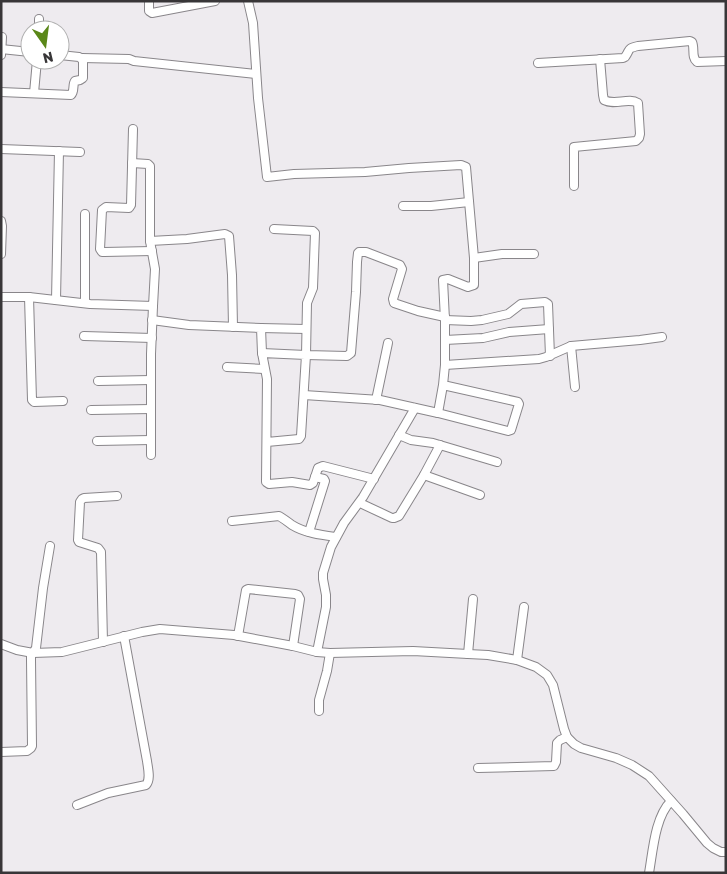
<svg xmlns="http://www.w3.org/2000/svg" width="727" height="874" font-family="Rubik,sans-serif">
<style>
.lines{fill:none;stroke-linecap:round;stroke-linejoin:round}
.minor-casing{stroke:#89868a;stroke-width:10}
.minor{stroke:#fff;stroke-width:8}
</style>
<rect width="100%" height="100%" fill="#eeebef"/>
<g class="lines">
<g class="minor-casing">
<g id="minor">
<polyline points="149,1 149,11 152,13 215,1"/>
<polyline points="248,1 253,23 258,98 267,177 294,174 365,172 409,168 461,165 466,167 474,258 474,285 468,287 448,279 443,280 445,320 445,365 443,385 518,402 519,404 511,430 508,431 438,413 443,385"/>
<polyline points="39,30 39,19"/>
<polyline points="1,49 30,52"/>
<polyline points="1,55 2,37"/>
<polyline points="82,58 129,59 134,61 256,74"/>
<path d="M538,63L623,58L625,57C631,49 626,49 638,46L690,41L692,42C695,48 691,57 697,62L726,61"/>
<path d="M1,92L71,95C75,91 72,85 75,81L80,80L83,78V60L79,57L60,55"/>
<polyline points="34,93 37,60"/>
<polyline points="133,129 131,205 129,208 106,207 102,210 100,249 102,252 104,252 152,251"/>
<polyline points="1,149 80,152"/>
<path d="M574,186V147L636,141L639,138L640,134L638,103C628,97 615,106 604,100L603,95L600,59"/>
<polyline points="403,206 431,206 469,202"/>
<polyline points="1,221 2,226 1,254"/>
<polyline points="274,229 313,231 315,233 313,288 307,303 306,355 347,356 351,353 356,292 357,262 358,253 359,252 366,252 400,265 402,269 393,299 394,303 418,311 445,317"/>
<polyline points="150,241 187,239 225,234 229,236 232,275 233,327"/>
<polyline points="474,258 502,254 534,254"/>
<polyline points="1,297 29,297 90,304 153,306 155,269 150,241 150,166 148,164 132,163"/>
<polyline points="29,297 32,400 34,402 63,401"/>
<polyline points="56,300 59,151"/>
<polyline points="85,303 85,214"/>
<polyline points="152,320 189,325 261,328 262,353"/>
<polyline points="445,320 471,321 482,320 508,314 521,304 545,302 548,304 550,356"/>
<polyline points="261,328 306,329"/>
<polyline points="84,336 152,338"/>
<polyline points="445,340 483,338 509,332 549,329"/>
<polyline points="571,346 575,387"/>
<polyline points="445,365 539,359 546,357 571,346 640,340 662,337"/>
<polyline points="227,367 264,369"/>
<polyline points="98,381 151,380"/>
<polyline points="304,395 380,400 438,413"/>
<polyline points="376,400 388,343"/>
<polyline points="91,410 151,409"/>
<polyline points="399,435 411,440 433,443 497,462"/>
<polyline points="97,441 151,440"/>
<polyline points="267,442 299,439 301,436 306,355 262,353 267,379 266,482 269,484 292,482 310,485 313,483 318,468 323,466 374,479"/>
<polyline points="151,455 151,354 153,306"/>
<polyline points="424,475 480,495"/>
<polyline points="360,503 392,518 394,518 399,516 424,475 440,445"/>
<path d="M232,521L279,516C284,519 288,522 292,525C305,533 321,535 336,537"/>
<polyline points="309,532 325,481 324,479 315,477"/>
<polyline points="238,636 246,590 248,589 295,594 298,595 300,599 293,646"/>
<polyline points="103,642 101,552 98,548 79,542 78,540 80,502 82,499 84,498 117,496"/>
<polyline points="1,644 17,650 33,653 62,652 142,632 160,629 234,635 293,646 317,652 330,653 413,651 468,654 488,655 517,660 536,667 547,675 553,685 564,729 567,737 574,744 581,748 616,758 632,765 649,776 683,814 707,843 713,848 721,852 726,852"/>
<polyline points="317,652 326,607 326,595 323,579 323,573 331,547 344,523 363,497 415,408"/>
<polyline points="468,654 473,599"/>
<polyline points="517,660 524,607"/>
<polyline points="319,711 319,700 327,671 330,653"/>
<polyline points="1,752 27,751 31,748 32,746 31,660 31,656 36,648 43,588 50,546"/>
<polyline points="478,768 554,766 556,762 557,743 560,740 567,737"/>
<path d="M77,805L108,793L146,785C151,779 148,769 147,761L124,636"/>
<path d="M649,873C653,850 655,817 671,801"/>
</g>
</g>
<use href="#minor" class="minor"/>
</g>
<rect width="727" height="874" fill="none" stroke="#383638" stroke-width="5"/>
<g transform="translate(45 45) rotate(166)"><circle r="24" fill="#ffffff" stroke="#afafaf"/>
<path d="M0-4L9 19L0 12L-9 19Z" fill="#5a8718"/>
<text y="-8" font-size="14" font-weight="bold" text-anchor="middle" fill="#383638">N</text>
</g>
</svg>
